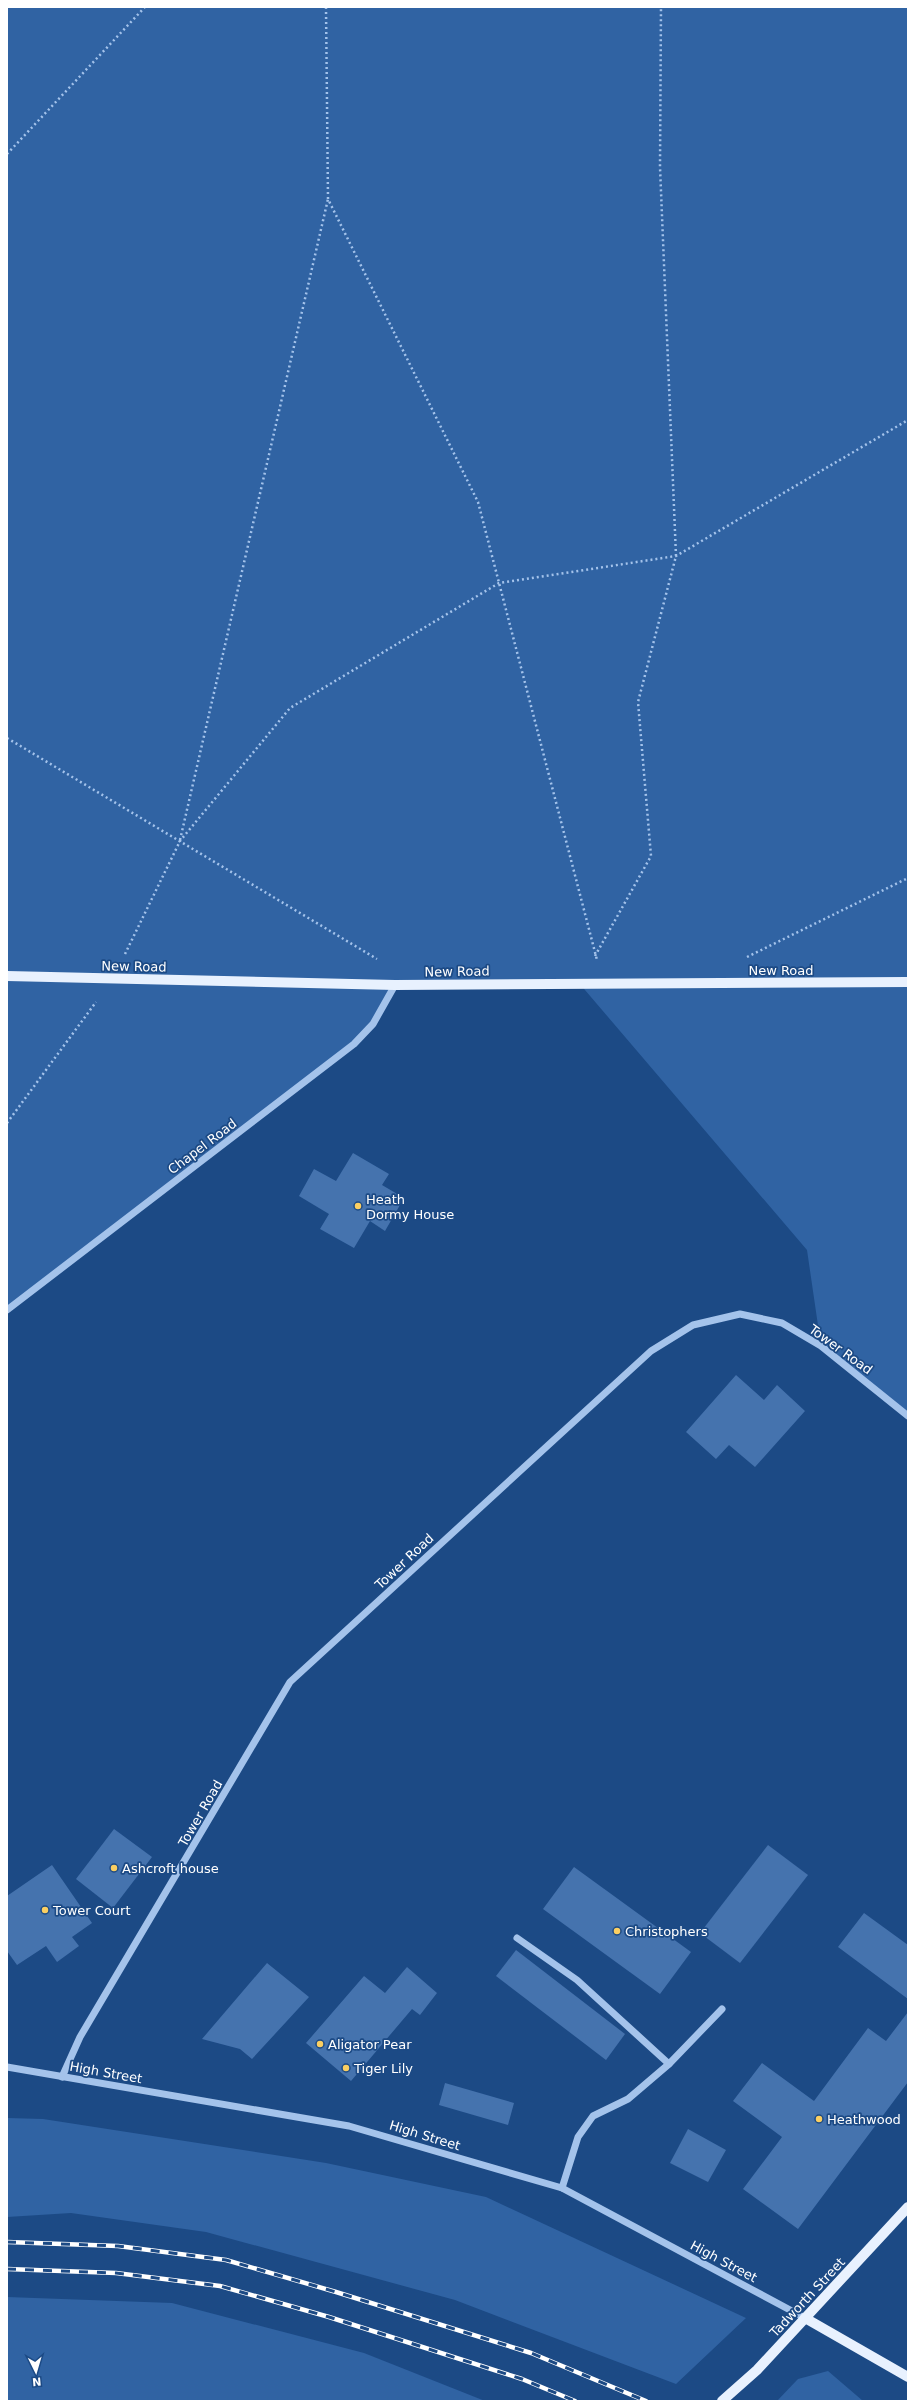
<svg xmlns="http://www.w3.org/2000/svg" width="915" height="2408" font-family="'DejaVu Sans',sans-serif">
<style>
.green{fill:#3063a3}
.building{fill:#4573ae}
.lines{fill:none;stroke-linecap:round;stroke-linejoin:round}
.path{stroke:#a4c3eb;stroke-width:2.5;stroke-dasharray:2 3;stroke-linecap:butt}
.minor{stroke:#a4c3eb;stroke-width:7}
.major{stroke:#e8f1fe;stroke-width:10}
.rail-casing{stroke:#fff;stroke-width:4.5}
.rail{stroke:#1c4a85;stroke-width:3;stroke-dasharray:9;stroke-linecap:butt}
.poi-dot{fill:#fbcf62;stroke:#1c4a85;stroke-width:1.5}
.labels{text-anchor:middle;stroke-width:3.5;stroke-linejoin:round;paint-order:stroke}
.street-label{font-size:13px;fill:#fff;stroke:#1c4a85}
.poi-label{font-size:13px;fill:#fff;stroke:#1c4a85;text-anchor:start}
</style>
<rect width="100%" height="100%" fill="#1c4a85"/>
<g class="green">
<polygon points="7,7 908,7 908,1416 821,1346 807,1250 579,983 395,985 385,1004 354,1044 7,1310"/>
<polygon points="7,2118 43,2119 326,2163 486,2197 746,2318 676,2384 455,2300 206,2232 71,2213 7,2217"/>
<polygon points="7,2297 172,2303 364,2353 485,2401 7,2401"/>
<polygon points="828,2371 863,2401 777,2401 798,2379"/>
</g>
<g class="building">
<polygon points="353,1153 389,1174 382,1185 404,1198 385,1231 370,1221 354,1248 320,1229 329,1214 299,1196 314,1169 336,1181"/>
<polygon points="736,1375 764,1400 777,1385 805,1411 755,1467 729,1445 716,1459 686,1432"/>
<polygon points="114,1829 152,1857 113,1908 76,1879"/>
<polygon points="768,1845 808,1875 740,1963 700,1933"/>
<polygon points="52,1865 92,1923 72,1937 79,1946 57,1962 46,1946 17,1965 7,1951 7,1896"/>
<polygon points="574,1867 691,1952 660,1994 543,1909"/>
<polygon points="864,1913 908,1945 908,1999 838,1947"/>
<polygon points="516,1950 625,2034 606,2060 496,1976"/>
<polygon points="267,1963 309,1997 252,2059 240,2049 202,2039"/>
<polygon points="407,1967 437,1993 420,2015 412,2009 351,2081 306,2043 364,1976 385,1993"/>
<polygon points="908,2012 908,2082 798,2229 743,2189 782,2137 733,2101 762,2063 814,2101 868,2028 886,2041"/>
<polygon points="445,2083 514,2103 508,2125 439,2105"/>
<polygon points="688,2129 726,2150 708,2182 670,2163"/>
</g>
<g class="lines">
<g class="path">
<polyline points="326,7 328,199 478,502 597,960"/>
<polyline points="7,154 145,7"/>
<polyline points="7,738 377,959"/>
<polyline points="180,840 328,199"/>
<polyline points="125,954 180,841 290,708 499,583 676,556 908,420"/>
<polyline points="595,956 651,856 638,702 676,556 660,167 661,7"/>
<polyline points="747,957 908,878"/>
<polyline points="7,1123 96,1002"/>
</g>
<g class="minor">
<polyline points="7,1310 354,1044 373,1024 395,985"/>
<polyline points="517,1938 577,1980 669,2064"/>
<polyline points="7,2067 349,2126 562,2188 805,2318"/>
<polyline points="62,2077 80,2037 290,1682 651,1351 693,1325 740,1314 782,1323 821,1346 908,1416"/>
<polyline points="562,2188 578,2137 593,2116 628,2099 669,2064 722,2009"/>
</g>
<g class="major">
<polyline points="7,976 395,985 908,982"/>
<polyline points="805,2318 908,2377"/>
<polyline points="722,2401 757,2370 908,2207"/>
</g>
<g class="rail-casing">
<g id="rail">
<polyline points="7,2242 118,2246 226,2260 336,2292 531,2353 646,2401"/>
<polyline points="7,2269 116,2273 220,2286 329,2317 522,2379 575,2401"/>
</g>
</g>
<use href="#rail" class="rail"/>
</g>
<g class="poi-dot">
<circle cx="358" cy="1206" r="4"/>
<circle cx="114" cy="1868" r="4"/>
<circle cx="45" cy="1910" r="4"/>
<circle cx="617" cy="1931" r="4"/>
<circle cx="320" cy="2044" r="4"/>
<circle cx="346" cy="2068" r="4"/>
<circle cx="819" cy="2119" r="4"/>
</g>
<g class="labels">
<g class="street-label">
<text transform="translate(134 966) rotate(1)" y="5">New Road</text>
<text x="781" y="975">New Road</text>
<text transform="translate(457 971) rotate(-1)" y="5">New Road</text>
<text transform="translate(202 1146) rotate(-37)" y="5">Chapel Road</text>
<text transform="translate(841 1349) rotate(36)" y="5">Tower Road</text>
<text transform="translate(404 1561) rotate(-43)" y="5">Tower Road</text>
<text transform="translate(200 1813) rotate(-60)" y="5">Tower Road</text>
<text transform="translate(106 2072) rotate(10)" y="5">High Street</text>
<text transform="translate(425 2135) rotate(17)" y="5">High Street</text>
<text transform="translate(724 2261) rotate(28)" y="5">High Street</text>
<text transform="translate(807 2297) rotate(-47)" y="5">Tadworth Street</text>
</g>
<g class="poi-label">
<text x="366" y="1204">Heath<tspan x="366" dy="15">Dormy House</tspan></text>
<text x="122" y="1873">Ashcroft house</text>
<text x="53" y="1915">Tower Court</text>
<text x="625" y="1936">Christophers</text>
<text x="328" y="2049">Aligator Pear</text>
<text x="354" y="2073">Tiger Lily</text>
<text x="827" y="2124">Heathwood</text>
</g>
</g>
<rect width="915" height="2408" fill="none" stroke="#ffffff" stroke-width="16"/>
<g transform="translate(36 2372) rotate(175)" stroke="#1c4a85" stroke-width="3" paint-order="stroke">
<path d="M0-3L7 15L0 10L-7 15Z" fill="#ffffff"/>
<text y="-6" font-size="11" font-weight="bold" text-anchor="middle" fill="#ffffff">N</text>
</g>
</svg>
